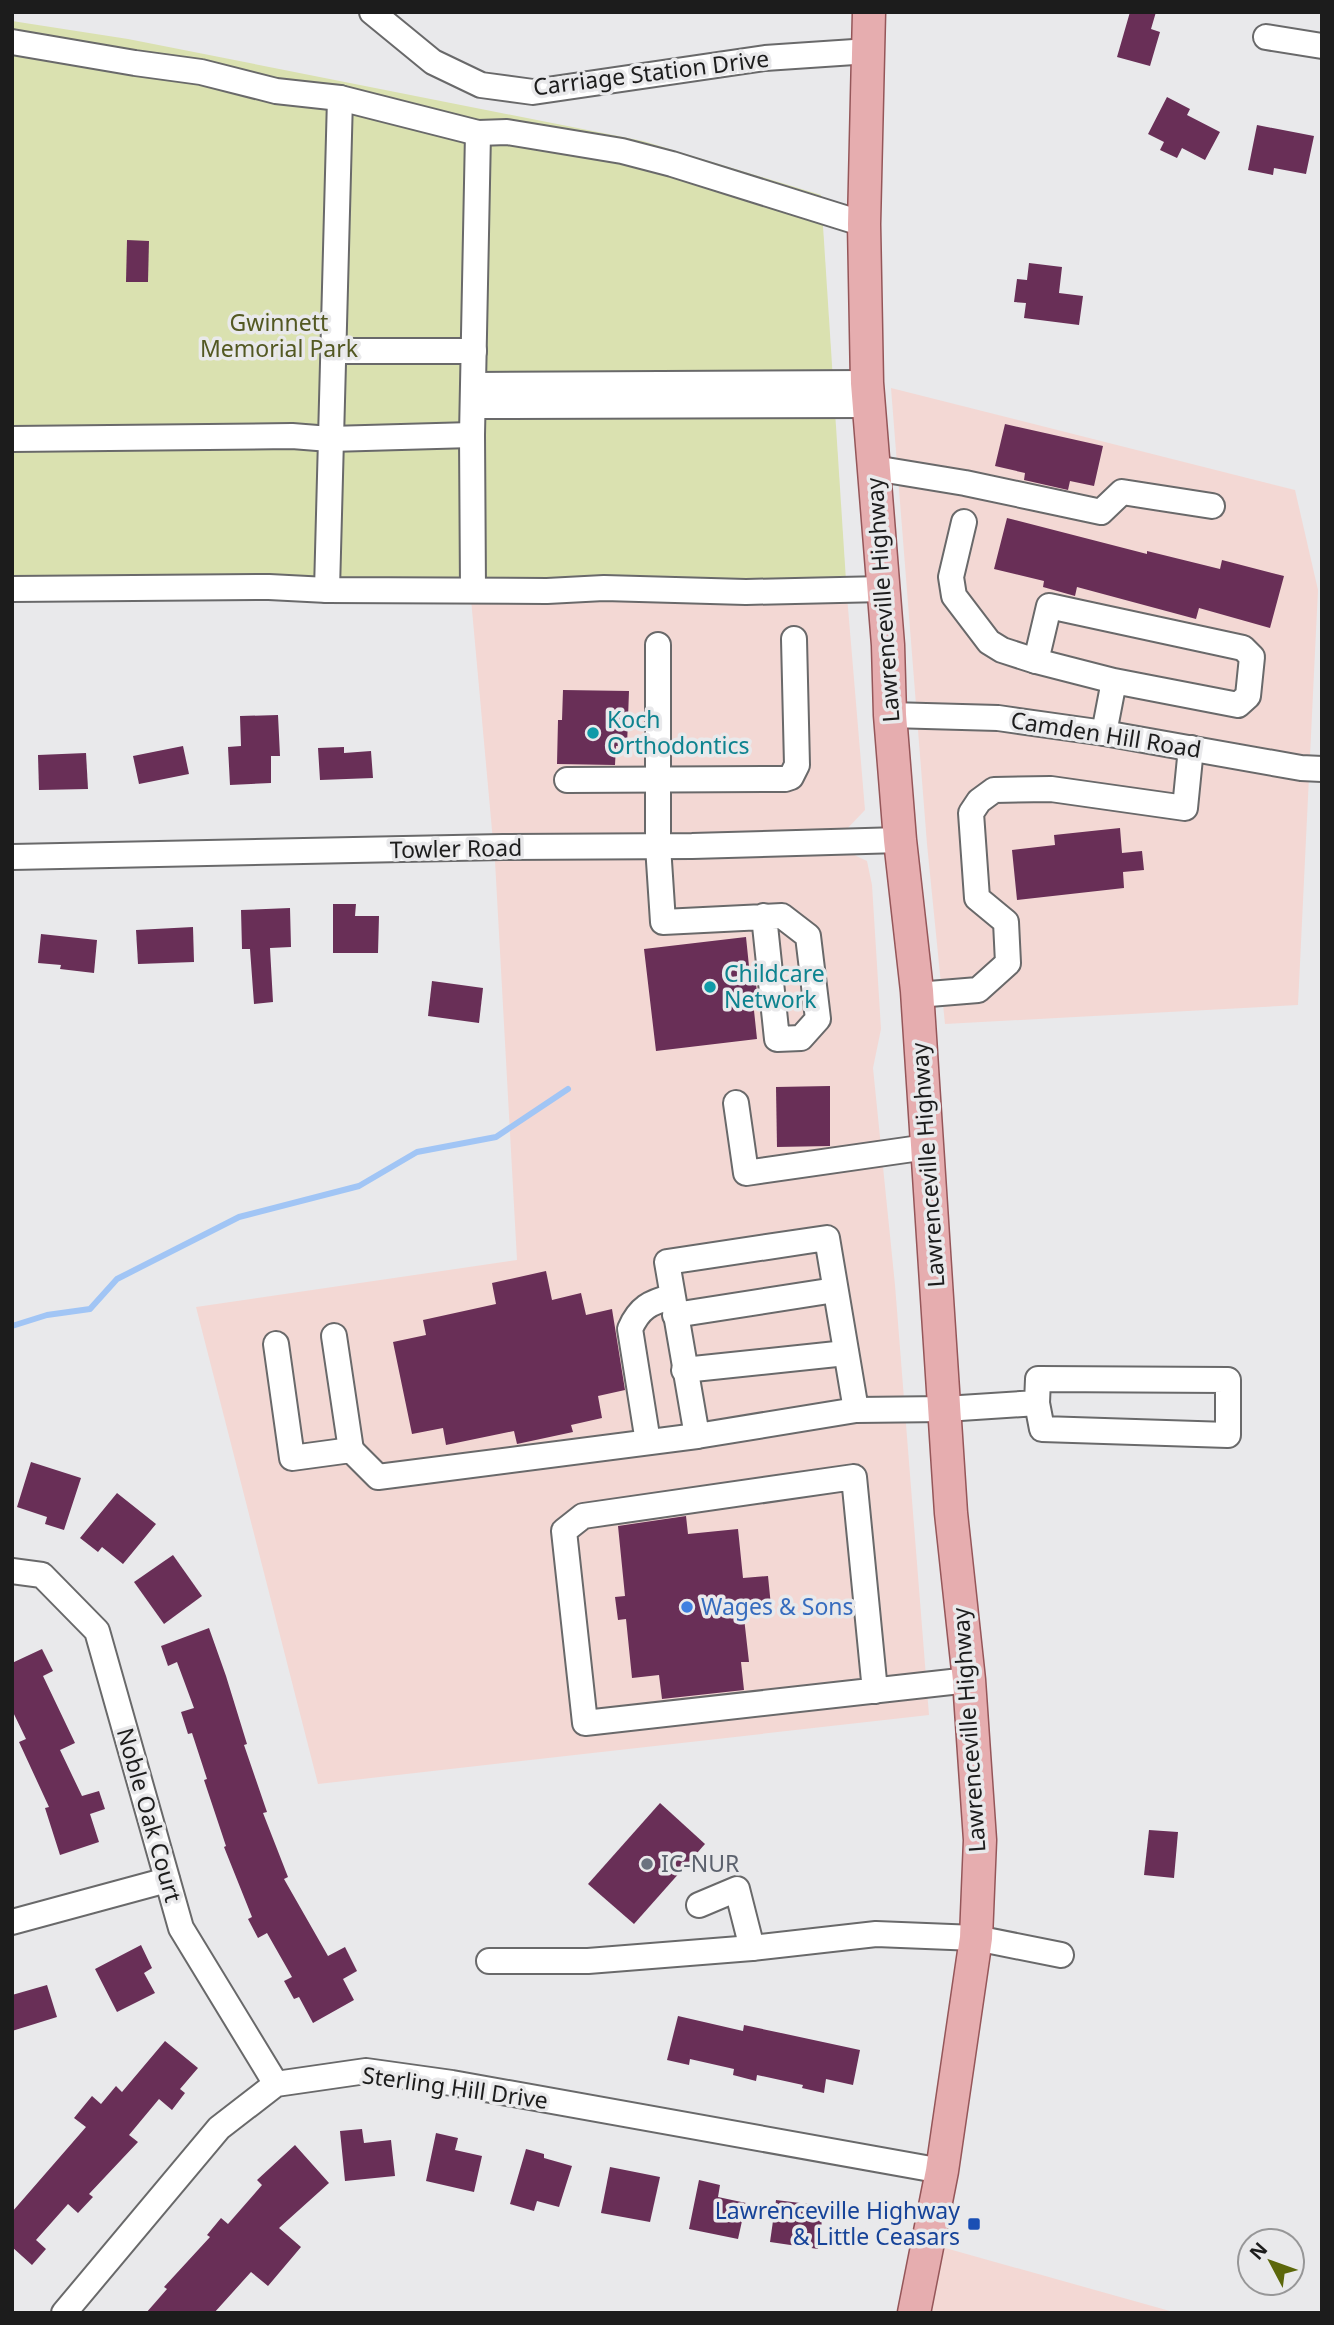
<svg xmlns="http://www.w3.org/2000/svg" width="1334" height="2325" font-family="'Noto Sans',sans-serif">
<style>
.commercial{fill:#f3d8d4}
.green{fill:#dae1b0}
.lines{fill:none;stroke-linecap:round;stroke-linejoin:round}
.stream{stroke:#a1c5f5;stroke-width:6}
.building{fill:#692f57}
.minor-casing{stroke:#69696a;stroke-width:28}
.major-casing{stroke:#955659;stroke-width:35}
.minor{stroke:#fff;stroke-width:24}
.major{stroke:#e6adaf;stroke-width:32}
.culture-dot{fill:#0f9aa8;stroke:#e9e9eb;stroke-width:2.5}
.shop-dot{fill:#3f7fe0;stroke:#e9e9eb;stroke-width:2.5}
.worship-dot{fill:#6b7280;stroke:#e9e9eb;stroke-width:2.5}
.transit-dot{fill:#1a4fb4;stroke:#e9e9eb;stroke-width:2.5}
.labels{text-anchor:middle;stroke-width:7;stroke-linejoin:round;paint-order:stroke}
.street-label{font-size:23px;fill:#1c1c1c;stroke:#e9e9eb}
.park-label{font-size:23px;fill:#535822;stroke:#e9e9eb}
.culture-label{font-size:23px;fill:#0d838f;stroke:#e9e9eb;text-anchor:start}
.shop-label{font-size:23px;fill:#366cbe;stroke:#e9e9eb;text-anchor:start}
.worship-label{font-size:23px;fill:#5b616d;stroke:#e9e9eb;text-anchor:start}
.transit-label{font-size:23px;fill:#164399;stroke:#e9e9eb;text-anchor:end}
</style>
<rect width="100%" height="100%" fill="#e9e9eb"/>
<g class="commercial">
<polygon points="891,388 1295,490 1318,590 1298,1005 945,1024 927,844"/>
<polygon points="847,596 865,810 844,832 493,841 471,599"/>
<polygon points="850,853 867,861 872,885 881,1029 873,1068 895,1285 929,1715 318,1784 196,1307 517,1260 495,861"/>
<polygon points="924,2242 1177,2313 906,2313"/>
</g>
<polygon class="green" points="12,21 128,39 643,141 821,195 847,596 12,598"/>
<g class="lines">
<polyline class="stream" points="12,1326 47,1315 90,1309 117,1279 239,1217 359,1186 417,1152 496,1137 568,1089"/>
</g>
<g class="building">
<polygon points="1130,12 1156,12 1151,29 1160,32 1150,66 1117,57"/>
<polygon points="1167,97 1190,109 1187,115 1220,132 1205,160 1182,148 1177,158 1160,150 1164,142 1148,134"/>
<polygon points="1257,125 1314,136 1306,174 1274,168 1273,175 1248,170"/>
<polygon points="127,240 149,241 148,282 126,282"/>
<polygon points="1029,263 1062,267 1059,293 1083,296 1079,325 1024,318 1026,303 1014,302 1017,279 1027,280"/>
<polygon points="1005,424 1103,446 1094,486 1070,481 1068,490 1024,480 1025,473 995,466"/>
<polygon points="1007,518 1147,554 1147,551 1220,569 1222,560 1284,576 1270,628 1199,608 1196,619 1077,587 1075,596 1043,587 1044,581 994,569"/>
<polygon points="563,690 629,691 627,746 616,746 615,765 557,764 558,720 562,720"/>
<polygon points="278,715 280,756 271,756 271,783 230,785 228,747 241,746 240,716"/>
<polygon points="183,746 189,774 139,784 133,756"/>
<polygon points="344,747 344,753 371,751 373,778 320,780 318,748"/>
<polygon points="86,753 88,789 39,790 38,755"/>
<polygon points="1120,828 1122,853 1142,851 1144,870 1123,872 1124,888 1017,900 1012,850 1055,845 1054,835"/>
<polygon points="333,904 356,904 355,916 379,916 378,953 333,953"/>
<polygon points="290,908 291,947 270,948 273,1002 254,1004 250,949 242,949 241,910"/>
<polygon points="193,927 194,962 138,964 136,930"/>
<polygon points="41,934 97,940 94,973 60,969 61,965 38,963"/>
<polygon points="746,937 750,976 755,976 758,1000 753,1001 757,1039 656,1051 644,949"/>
<polygon points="432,981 483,988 479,1023 428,1016"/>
<polygon points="830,1086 830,1146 777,1147 776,1087"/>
<polygon points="546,1271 552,1300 581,1293 586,1315 612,1309 625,1390 598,1396 602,1418 571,1425 573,1432 517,1444 514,1431 446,1445 443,1428 412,1434 393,1342 426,1335 423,1320 496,1304 492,1283"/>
<polygon points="31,1462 81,1478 64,1530 45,1524 47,1517 17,1507"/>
<polygon points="117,1493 156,1524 123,1564 102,1547 98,1552 80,1538"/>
<polygon points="686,1516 688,1534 738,1529 743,1578 768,1576 771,1606 743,1609 749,1662 741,1662 744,1690 662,1699 659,1675 632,1678 626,1619 618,1620 615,1597 625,1596 618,1526"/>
<polygon points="173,1555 202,1596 164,1624 134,1582"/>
<polygon points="209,1628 226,1676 247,1744 244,1745 267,1812 263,1813 288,1877 284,1879 328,1956 345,1947 357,1971 343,1979 354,2000 313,2023 299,1997 294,1999 284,1981 292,1977 267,1933 258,1938 248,1919 252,1917 224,1847 226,1846 204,1780 207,1779 192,1733 188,1734 181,1712 194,1708 177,1662 168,1666 161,1646"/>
<polygon points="42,1649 53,1671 43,1676 75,1743 60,1750 82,1796 99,1791 105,1809 90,1814 99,1842 60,1855 45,1808 49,1807 19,1742 26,1739 12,1710 12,1663"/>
<polygon points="660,1803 705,1844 634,1924 588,1884"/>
<polygon points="1149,1830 1178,1832 1174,1878 1144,1875"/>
<polygon points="141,1945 152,1968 144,1973 155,1993 117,2012 95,1969"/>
<polygon points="47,1985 57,2017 12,2031 12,1995"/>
<polygon points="678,2016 743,2031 744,2025 860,2050 853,2085 826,2079 824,2093 802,2088 803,2085 757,2075 756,2081 733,2075 734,2069 690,2059 689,2065 667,2060"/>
<polygon points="165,2041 198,2068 180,2089 185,2093 172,2110 159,2099 129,2135 138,2142 89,2194 93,2197 78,2213 68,2204 36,2240 46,2249 32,2265 12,2247 12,2212 86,2127 74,2118 92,2096 101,2104 116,2086 122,2092"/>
<polygon points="362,2129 364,2143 391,2140 395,2176 345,2181 340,2131"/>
<polygon points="436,2133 458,2138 455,2150 482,2156 474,2192 426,2181"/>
<polygon points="295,2145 329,2183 279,2228 301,2247 268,2286 251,2272 214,2313 146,2313 167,2289 164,2287 210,2237 207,2235 221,2218 228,2224 262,2185 257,2180"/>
<polygon points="526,2149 544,2154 544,2158 572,2166 559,2207 537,2201 534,2211 510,2204"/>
<polygon points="610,2167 660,2177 650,2222 601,2213"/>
<polygon points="699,2180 720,2185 718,2197 746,2203 738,2239 689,2229"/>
<polygon points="776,2200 824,2206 818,2249 770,2242"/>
</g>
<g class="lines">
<g class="minor-casing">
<g id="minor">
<polyline points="372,12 433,62 481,85 533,92 765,58 869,51"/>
<polyline points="1266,37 1322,46"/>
<polyline points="12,42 135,63 201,72 276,91 340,98 478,133 507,132 622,151 672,164 864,224"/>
<polyline points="335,351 474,351"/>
<polyline points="474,385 867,383"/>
<polyline points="473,406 869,405"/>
<polyline points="12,439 292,436 330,439 472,435"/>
<polyline points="874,468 965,483 1101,512 1122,492 1212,506"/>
<polyline points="964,522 951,577 954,596 989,642 1002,650 1036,661"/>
<polyline points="12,589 269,587 327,590 547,591 604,588 746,592 884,589"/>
<polyline points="473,589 472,435 478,133"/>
<polyline points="327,590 340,98"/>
<polyline points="658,645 658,846 663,922 782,916 808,936 818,1019 801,1038 777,1039 764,916"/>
<polyline points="890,715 998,718 1104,733 1301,768 1322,769"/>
<polyline points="1104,733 1114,681 1238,705 1248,696 1252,657 1243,648 1049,606 1036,661 1114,681"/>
<polyline points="567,780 785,779 791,777 797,765 794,639"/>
<polyline points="12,857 503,847 692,846 900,840"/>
<polyline points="917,995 978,990 1008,963 1006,922 977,898 971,813 979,801 994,790 1051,789 1185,808 1191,748"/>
<polyline points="736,1103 746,1173 927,1147"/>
<polyline points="675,1315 835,1290"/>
<polyline points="334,1336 351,1450"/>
<polyline points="276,1344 292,1458 351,1450 378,1477 697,1436"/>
<polyline points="684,1370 846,1353"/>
<polyline points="856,1410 697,1436 667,1262 827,1238 856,1410 945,1409 1037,1403 1038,1379 1228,1380 1228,1435 1042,1429 1037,1403"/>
<path d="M648,1442L630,1329C639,1308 650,1302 672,1297"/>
<polyline points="12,1571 42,1575 97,1631 181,1928 276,2084"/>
<polyline points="875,1691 854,1477 583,1516 564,1531 585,1723 969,1680"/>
<polyline points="699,1905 737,1889 752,1948"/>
<polyline points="12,1922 167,1880"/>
<polyline points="489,1961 588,1961 752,1948 876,1934 976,1938 1061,1955"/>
<polyline points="64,2313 219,2128 276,2084 366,2071 452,2083 942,2171"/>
</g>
</g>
<g class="major-casing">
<polyline id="major" points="869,12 864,224 867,383 888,645 890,715 900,840 917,991 951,1513 969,1680 980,1840 976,1938 942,2171 914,2313"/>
</g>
<use href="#minor" class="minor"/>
<use href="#major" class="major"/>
</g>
<g class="culture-dot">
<circle cx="593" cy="733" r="7"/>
<circle cx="710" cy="987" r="7"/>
</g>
<circle class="shop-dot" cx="687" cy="1607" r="7"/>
<circle class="worship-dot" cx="647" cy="1864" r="7"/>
<rect class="transit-dot" x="967" y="2217" width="14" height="14" rx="3.5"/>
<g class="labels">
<g class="street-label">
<text transform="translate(651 73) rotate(-7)" y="8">Carriage Station Drive</text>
<text transform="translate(883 600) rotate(-94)" y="8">Lawrenceville Highway</text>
<text transform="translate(1106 735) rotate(9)" y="8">Camden Hill Road</text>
<text transform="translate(456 849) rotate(-1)" y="8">Towler Road</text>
<text transform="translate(928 1165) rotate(-94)" y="8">Lawrenceville Highway</text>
<text transform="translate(969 1730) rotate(-94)" y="8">Lawrenceville Highway</text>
<text transform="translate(149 1815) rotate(74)" y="8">Noble Oak Court</text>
<text transform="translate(455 2088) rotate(8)" y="8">Sterling Hill Drive</text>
</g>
<g class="park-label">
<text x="279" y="331">Gwinnett<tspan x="279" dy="26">Memorial Park</tspan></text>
</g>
<g class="culture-label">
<text x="607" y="728">Koch<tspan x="607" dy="26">Orthodontics</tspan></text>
<text x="724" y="982">Childcare<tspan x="724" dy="26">Network</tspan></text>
</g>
<g class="shop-label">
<text x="701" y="1615">Wages &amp; Sons</text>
</g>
<g class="worship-label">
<text x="661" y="1872">IC-NUR</text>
</g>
<g class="transit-label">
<text x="960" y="2219">Lawrenceville Highway<tspan x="960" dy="26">&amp; Little Ceasars</tspan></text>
</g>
</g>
<rect width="1334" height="2325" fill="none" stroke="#1c1c1c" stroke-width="28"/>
<g transform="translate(1271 2262) rotate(311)"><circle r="33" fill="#e9e9eb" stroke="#979798" stroke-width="2"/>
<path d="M0-5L12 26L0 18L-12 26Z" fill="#5c670b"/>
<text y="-10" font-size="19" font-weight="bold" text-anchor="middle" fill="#1c1c1c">N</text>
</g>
</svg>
